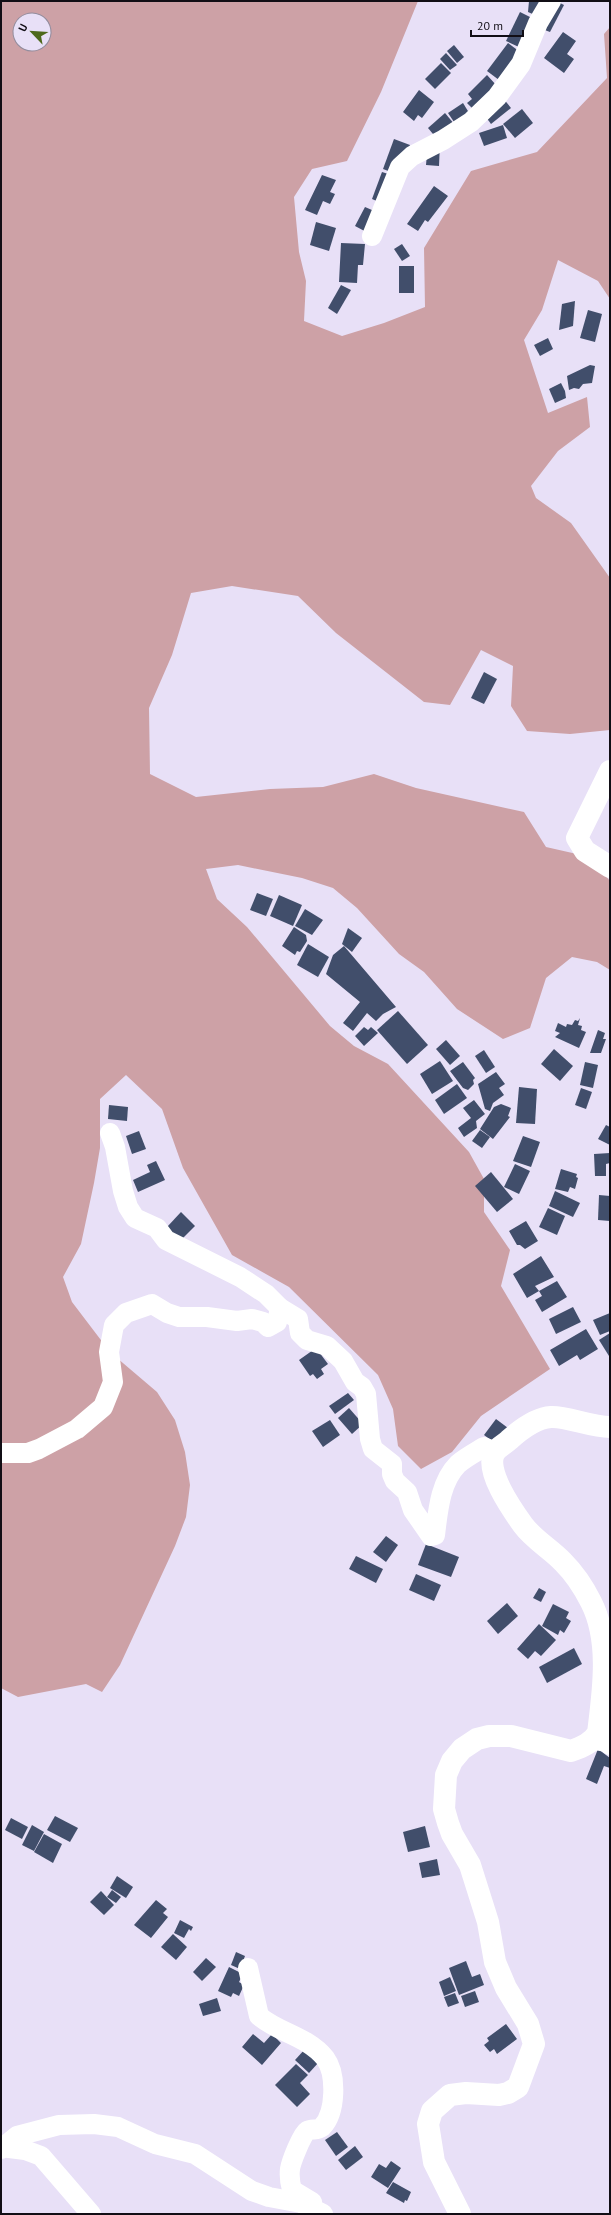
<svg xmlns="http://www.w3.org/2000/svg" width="611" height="2215" font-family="'PT Sans',sans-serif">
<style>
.forest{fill:#cda1a6;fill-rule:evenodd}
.building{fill:#414e6b}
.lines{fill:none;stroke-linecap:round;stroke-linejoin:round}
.minor{stroke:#fff;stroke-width:20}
.tertiary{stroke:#fff;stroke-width:22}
</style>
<rect width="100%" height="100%" fill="#e8e0f7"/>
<path class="forest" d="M1,1H418L381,92L347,161L312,169L294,197L299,252L306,281L304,321L342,336L384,323L425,307L424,248L471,171L537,152L607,78L604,34L610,27V299L598,281L558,260L542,310L524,340L548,413L587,397L590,427L558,451L531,486L536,498L571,523L610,578V730L570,734L527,731L511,706L513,666L481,650L450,705L424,702L336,633L298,596L232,586L191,593L172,655L149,708L150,774L196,797L270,789L323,787L374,774L416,788L524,812L546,847L590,857L610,881V970L597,962L572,957L546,978L530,1028L503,1039L457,1009L424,972L399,954L357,908L333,888L302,878L238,865L206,869L217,899L247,927L330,1026L354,1046L388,1064L469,1152L484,1179V1212L510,1250L501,1286L550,1369L481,1416L452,1452L421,1469L398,1446L393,1409L378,1375L289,1287L232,1255L183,1168L162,1109L126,1075L100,1099V1148L94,1183L81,1244L63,1277L72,1302L110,1352L157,1392L175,1420L185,1452L190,1485L186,1517L175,1546L120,1665L102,1692L86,1684L18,1697L1,1688ZM20,20H44V44H20Z"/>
<g class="building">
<polygon points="529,1 543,1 537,16 528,12"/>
<polygon points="556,1 564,5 550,32 542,29"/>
<polygon points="520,12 536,20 521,48 506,41"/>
<polygon points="563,32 576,41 567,54 574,59 564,73 544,58"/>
<polygon points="508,43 524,55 499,80 487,71"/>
<polygon points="454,45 464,57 457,63 447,51"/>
<polygon points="446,53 457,65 450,70 440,59"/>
<polygon points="441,63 451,73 435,89 425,79"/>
<polygon points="487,75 497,86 473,109 467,103 472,99 468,94"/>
<polygon points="419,90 434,102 422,118 418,115 414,121 403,112"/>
<polygon points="503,98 511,108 491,124 483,113"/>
<polygon points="463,103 471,116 456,125 448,113"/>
<polygon points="522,109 533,123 515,138 503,124"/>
<polygon points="445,113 455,125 438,140 428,128"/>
<polygon points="503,125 507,138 484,146 479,133"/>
<polygon points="394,139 410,145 399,175 383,169"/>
<polygon points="428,143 440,143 439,166 426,165"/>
<polygon points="382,172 398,177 386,205 372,199"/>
<polygon points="322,175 336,180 330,192 335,194 330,204 323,201 317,215 305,210"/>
<polygon points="434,186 448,196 428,222 425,220 418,231 407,224"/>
<polygon points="375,205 372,235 355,226 365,207 372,210"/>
<polygon points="316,222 336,228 329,251 310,245"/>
<polygon points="341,243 365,244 363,265 358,265 357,283 339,282"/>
<polygon points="402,244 410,256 402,261 394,249"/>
<rect x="399" y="266" width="15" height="27"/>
<polygon points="341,285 351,290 337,314 328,308"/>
<polygon points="575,301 573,326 559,330 562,304"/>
<polygon points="588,310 602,314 595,342 580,338"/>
<polygon points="548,338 553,349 540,356 534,345"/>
<polygon points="590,365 595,366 592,383 583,384 579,389 574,388 569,390 567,376"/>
<polygon points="561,383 565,391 566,398 555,403 549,389"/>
<polygon points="484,672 497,679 484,704 471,698"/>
<polygon points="257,893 273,899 266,916 250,910"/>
<polygon points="279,895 302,905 293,926 270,916"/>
<polygon points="305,909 323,920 312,935 295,926"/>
<polygon points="294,927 306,935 307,941 300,952 297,951 295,955 282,946"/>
<polygon points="348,928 362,938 352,952 342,944"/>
<polygon points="308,944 329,957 318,977 297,965"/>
<polygon points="344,946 396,1007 383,1014 376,1021 367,1013 353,1031 343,1023 360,1002 326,974 333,955"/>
<polygon points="398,1011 428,1045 407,1064 377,1030"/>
<polygon points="580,1018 578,1025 582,1026 581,1030 586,1032 579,1048 555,1037 560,1033 555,1031 558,1023 566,1027 567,1024 572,1025 575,1020 578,1021"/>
<polygon points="364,1027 368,1030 371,1027 378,1033 364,1046 355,1036"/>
<polygon points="598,1030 605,1033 603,1039 606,1039 601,1053 590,1053"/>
<polygon points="446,1040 460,1056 450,1065 436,1049"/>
<polygon points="554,1049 573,1066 560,1081 541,1064"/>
<polygon points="484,1050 495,1067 486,1073 475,1056"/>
<polygon points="440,1061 453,1081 432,1094 420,1074"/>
<polygon points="463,1062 475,1078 473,1080 474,1084 468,1090 463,1088 450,1071"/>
<polygon points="585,1062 598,1065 593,1088 580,1085"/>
<polygon points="496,1072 505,1084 499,1088 504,1095 493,1103 490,1111 485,1109 478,1084"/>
<polygon points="457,1084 467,1098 444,1114 435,1100"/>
<polygon points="519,1087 537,1089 535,1124 516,1123"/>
<polygon points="581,1088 592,1092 586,1109 575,1105"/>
<polygon points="474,1100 485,1114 476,1121 477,1128 464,1137 458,1128 471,1118 463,1108"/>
<polygon points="501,1104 511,1108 508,1116 510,1117 493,1139 480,1129 494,1107"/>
<polygon points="109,1105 128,1107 127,1121 108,1119"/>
<polygon points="606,1125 610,1127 610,1145 598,1139"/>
<polygon points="480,1130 490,1137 482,1148 472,1141"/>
<polygon points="139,1131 146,1149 132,1154 126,1136"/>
<polygon points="523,1136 540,1142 531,1167 513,1161"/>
<polygon points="610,1153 610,1163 606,1164 606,1176 595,1176 594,1154"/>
<polygon points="156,1161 165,1180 138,1192 133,1180 150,1172 147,1165"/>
<polygon points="515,1164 530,1171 519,1194 504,1187"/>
<polygon points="561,1169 577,1174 576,1177 578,1178 575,1189 570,1187 568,1192 555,1189"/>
<polygon points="491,1172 513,1199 497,1212 475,1186"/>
<polygon points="555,1191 580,1203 573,1217 549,1206"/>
<polygon points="599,1195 610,1196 610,1221 598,1220"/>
<polygon points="548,1208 565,1216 557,1235 539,1227"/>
<polygon points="181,1212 195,1226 180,1241 167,1227"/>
<polygon points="526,1221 538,1241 525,1249 520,1245 517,1245 509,1231"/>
<polygon points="541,1256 554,1277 535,1286 539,1291 527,1298 513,1274"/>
<polygon points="557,1281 567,1297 542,1312 535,1300 542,1296 539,1291"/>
<polygon points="573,1307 581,1322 556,1334 549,1319"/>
<polygon points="610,1313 610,1331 600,1335 593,1320"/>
<polygon points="586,1329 598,1349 580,1360 577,1355 559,1366 550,1350"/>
<polygon points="610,1333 610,1355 609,1356 599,1340"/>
<polygon points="316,1348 328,1364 321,1369 324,1374 317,1379 313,1374 310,1376 299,1360"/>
<polygon points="348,1393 354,1400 335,1414 329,1406"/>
<polygon points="349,1408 363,1424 352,1434 338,1418"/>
<polygon points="496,1419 508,1428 496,1444 484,1435"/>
<polygon points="330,1420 340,1435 323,1447 312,1431"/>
<polygon points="386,1536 398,1545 386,1562 373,1552"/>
<polygon points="426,1544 459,1557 451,1577 418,1565"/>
<polygon points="356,1556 383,1569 376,1583 349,1569"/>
<polygon points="416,1574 441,1585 434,1601 409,1590"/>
<polygon points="539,1588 546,1592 541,1602 533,1598"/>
<polygon points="507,1603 518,1616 498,1634 487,1621"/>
<polygon points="553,1604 569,1612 566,1618 571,1621 564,1633 560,1630 558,1635 542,1626"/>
<polygon points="539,1624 556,1640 541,1656 535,1651 528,1659 517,1649"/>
<polygon points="574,1648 582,1664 547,1683 539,1667"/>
<polygon points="598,1749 610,1758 610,1768 604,1766 597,1784 586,1779"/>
<polygon points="55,1816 78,1828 70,1842 47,1830"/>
<polygon points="11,1818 28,1827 22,1839 5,1830"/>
<polygon points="32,1825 44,1832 34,1851 22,1845"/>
<polygon points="425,1826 430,1847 408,1852 403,1832"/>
<polygon points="44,1834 62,1844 53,1863 34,1852"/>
<polygon points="437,1859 440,1875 422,1878 419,1863"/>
<polygon points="117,1876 133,1887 126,1898 110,1888"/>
<polygon points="112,1890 121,1897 116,1903 107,1897"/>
<polygon points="101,1891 114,1905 104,1915 90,1902"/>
<polygon points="156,1900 167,1909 163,1913 168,1917 151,1938 134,1925"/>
<polygon points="180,1920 193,1927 191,1931 189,1929 184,1938 174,1933"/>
<polygon points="173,1934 187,1947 176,1960 161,1947"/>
<polygon points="236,1952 245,1956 240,1969 231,1965"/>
<polygon points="206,1958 216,1967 202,1981 193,1972"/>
<polygon points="466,1961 472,1977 480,1974 484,1985 459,1995 449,1968"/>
<polygon points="229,1967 243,1974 239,1982 244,1985 239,1996 233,1993 231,1997 218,1991"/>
<polygon points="450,1977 456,1991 444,1996 439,1982"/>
<polygon points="475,1991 479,2002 465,2007 461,1996"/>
<polygon points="455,1993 459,2003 448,2007 444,1997"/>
<polygon points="217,1998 221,2011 203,2016 199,2004"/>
<polygon points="506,2024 517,2039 497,2054 494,2049 490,2052 484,2045 489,2041 487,2038"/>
<polygon points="253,2034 264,2043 272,2034 281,2043 262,2065 242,2047"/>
<polygon points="305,2049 319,2062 309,2073 295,2060"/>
<polygon points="296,2064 308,2075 300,2083 310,2094 297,2107 275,2085"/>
<polygon points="337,2132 348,2147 336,2156 325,2140"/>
<polygon points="355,2146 363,2157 346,2170 338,2160"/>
<polygon points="391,2161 401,2168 388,2188 371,2177 379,2164 386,2168"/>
<polygon points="393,2182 411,2192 407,2201 405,2200 404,2203 386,2193"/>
</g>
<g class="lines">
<g class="minor">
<polyline points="372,236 400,167 412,156 443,140 471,122 497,97 521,64 538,23 551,1"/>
<path d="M110,1133L115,1147L123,1191L128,1207L135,1218L157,1228L166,1240L240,1277L266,1294L280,1308L298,1319L300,1333L307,1340L327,1346L343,1361L355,1382L362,1387L366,1394L370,1439L373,1449L392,1464V1474L395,1481L407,1492L413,1510L431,1536L435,1535C438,1511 440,1482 458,1464C466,1457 476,1452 484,1447L495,1452"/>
<polyline points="1,1453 28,1453 39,1449 77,1429 103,1407 113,1382 109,1352 114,1325 126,1313 152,1304 167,1313 179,1317 207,1317 237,1321 252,1319 263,1322 268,1327 277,1322 280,1308"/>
<polyline points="594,1740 606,1742 610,1745"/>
<path d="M248,1968L259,2016C279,2033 307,2036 325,2058C337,2074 336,2113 322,2127C317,2131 312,2128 307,2131C302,2134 291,2162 290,2169C289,2177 290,2183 292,2190L312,2202"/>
<polyline points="1,2147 25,2150 41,2156 91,2214"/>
<polyline points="1,2149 17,2136 59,2125 94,2124 118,2127 155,2144 195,2154 252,2191 269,2197 301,2203 323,2214"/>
</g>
<g class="tertiary">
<polyline points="610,771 577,838 585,851 610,867"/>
<path d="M460,2214L434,2162L428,2124L432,2111L450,2095L466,2093L499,2095L508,2093L518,2087L534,2044L528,2024L506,1988L495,1962L488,1922L470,1865L452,1834L448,1823L444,1809L446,1775L452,1761L462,1749L477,1739L489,1736H511L571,1751C582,1747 592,1743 598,1733C603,1692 611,1641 591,1602C584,1588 574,1573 563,1562C551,1549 534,1540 523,1525C513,1511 483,1469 495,1452C498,1447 505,1444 509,1440C520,1430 535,1418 551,1417C566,1416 591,1427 610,1427"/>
</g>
</g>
<rect width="611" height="2215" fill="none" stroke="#110e15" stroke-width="4"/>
<g transform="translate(32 32) rotate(295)"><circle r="19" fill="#e8e0f7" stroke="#928c9d"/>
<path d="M0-3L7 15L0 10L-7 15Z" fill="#4e691c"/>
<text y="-6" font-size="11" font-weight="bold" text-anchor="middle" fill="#110e15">U</text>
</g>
<path d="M471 30v6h52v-6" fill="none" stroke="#110e15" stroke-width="2"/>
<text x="477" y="30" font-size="12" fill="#110e15" stroke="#e8e0f7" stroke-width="3" paint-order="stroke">20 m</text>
</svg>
